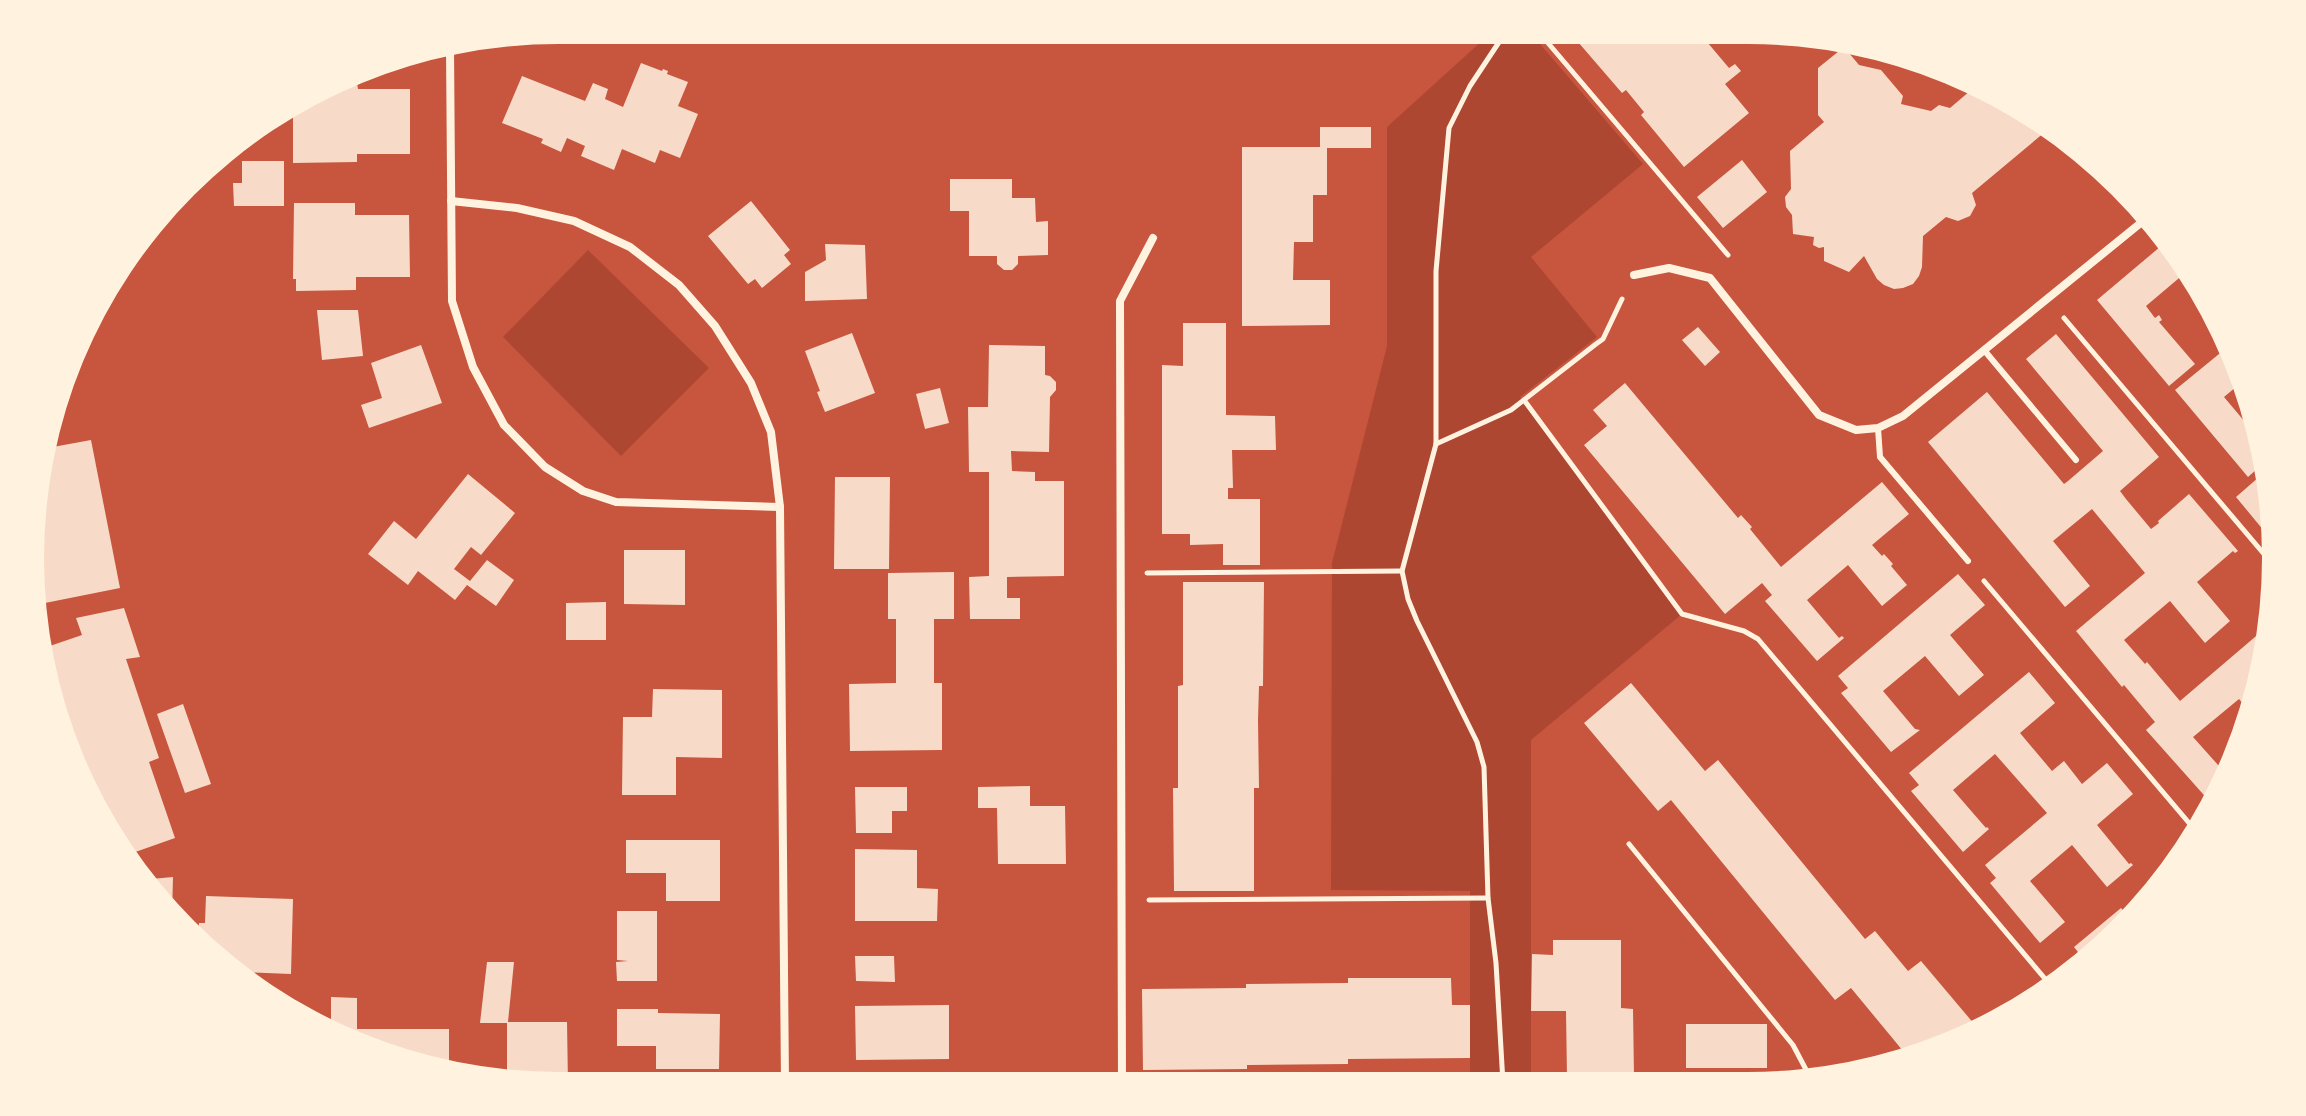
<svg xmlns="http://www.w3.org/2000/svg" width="2306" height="1116" font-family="Lato,sans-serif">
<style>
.green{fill:#ae4732}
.building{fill:#f7dbc8}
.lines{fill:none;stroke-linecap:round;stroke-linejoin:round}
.path{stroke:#fff3e0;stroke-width:5}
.service{stroke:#fff3e0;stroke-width:6}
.minor{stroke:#fff3e0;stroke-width:8}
</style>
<rect width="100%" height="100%" fill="#c8553d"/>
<g class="green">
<polygon points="1485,30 1528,30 1643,164 1531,257 1597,337 1520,397 1682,614 1531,740 1531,1082 1470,1083 1470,891 1331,890 1332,563 1387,346 1387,127 1484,39"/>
<polygon points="588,250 709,368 621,456 503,337"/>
</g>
<g class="building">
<polygon points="1592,30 1697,30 1729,68 1735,64 1741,71 1725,84 1749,113 1684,167 1641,115 1644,112 1626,90 1622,93 1578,42"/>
<polygon points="1844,47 1859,65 1881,70 1903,96 1901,104 1931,111 1939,105 1950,108 1977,85 2042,119 2051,127 1972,193 1976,205 1970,216 1958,221 1946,217 1923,236 1922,267 1919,276 1913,284 1903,288 1894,289 1884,285 1877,279 1864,256 1849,272 1824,261 1824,247 1819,248 1813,245 1814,237 1793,234 1792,215 1786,207 1785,197 1791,189 1790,151 1824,122 1818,115 1818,68"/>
<polygon points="641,63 662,71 663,69 668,71 667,74 688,82 678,106 698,114 680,158 660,150 655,163 622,149 614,170 581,156 585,146 567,138 561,152 541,143 543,139 502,123 522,76 585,101 593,83 608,89 605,99 623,107"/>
<polygon points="357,83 358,89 410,89 410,154 357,154 357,162 293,163 293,109 340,84"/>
<polygon points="1320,127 1371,127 1371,148 1327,148 1327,195 1313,195 1313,242 1294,242 1293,280 1330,280 1330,325 1242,326 1242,147 1320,147"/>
<polygon points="1742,160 1767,192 1723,228 1697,197"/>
<polygon points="242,161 284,161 284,206 234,206 233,183 242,183"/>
<polygon points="950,179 1012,179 1012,198 1035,198 1036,222 1048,221 1048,255 1018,256 1018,264 1012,270 1004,270 997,264 997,256 969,256 969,211 950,211"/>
<polygon points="751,201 790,250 784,255 791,264 762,288 755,279 748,284 708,236"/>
<polygon points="294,203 355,203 355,215 409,215 410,277 356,277 356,290 296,291 296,279 293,279"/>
<polygon points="2167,241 2187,265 2200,288 2185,273 2146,306 2155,318 2159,315 2162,320 2159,322 2195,364 2169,386 2097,300"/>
<polygon points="825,244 865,245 867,299 805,301 805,272 826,260"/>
<polygon points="317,310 358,310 363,356 322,360"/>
<polygon points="1183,323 1226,323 1226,415 1275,416 1276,450 1232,450 1233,488 1228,488 1228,499 1260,499 1260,565 1223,565 1223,544 1190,545 1190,534 1162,534 1162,365 1183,366"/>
<polygon points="1698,327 1720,352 1705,366 1682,340"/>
<polygon points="852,333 875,393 825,412 817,392 820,391 805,351"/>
<polygon points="2056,334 2159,457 2120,491 2126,499 2151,529 2159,523 2158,521 2189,494 2238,551 2235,553 2233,551 2197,582 2230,621 2205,643 2170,601 2124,640 2145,664 2147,662 2180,701 2269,625 2266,661 2250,712 2239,699 2193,737 2227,775 2211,803 2146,730 2155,722 2124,685 2122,687 2076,631 2145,573 2092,509 2053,541 2090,586 2065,607 1928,442 1987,392 2064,484 2068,481 2103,451 2026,359"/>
<polygon points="421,345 442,403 369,428 361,405 382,398 371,363"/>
<polygon points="989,345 1045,346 1045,375 1050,376 1056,382 1056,390 1050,397 1049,452 1011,451 1012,471 1035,472 1035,481 1064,481 1064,576 1007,577 1007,598 1020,598 1020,619 970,619 969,577 989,576 989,472 969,472 968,407 988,407"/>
<polygon points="2230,345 2236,356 2243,381 2224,397 2256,435 2259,433 2266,455 2266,461 2248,477 2175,390"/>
<polygon points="1625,383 1738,518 1741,515 1752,527 1750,529 1781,567 1882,482 1909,514 1872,545 1882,556 1884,554 1893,564 1891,566 1907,585 1882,606 1848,565 1807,600 1839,638 1842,636 1844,638 1817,661 1765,601 1772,595 1762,583 1725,614 1584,445 1607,426 1593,410"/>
<polygon points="940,388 949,423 925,429 916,394"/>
<polygon points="91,440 120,588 35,605 42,449"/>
<polygon points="2267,470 2270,500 2274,543 2236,497"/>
<polygon points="468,474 515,513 481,555 471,547 454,569 470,581 487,560 514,580 496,606 467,585 455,600 418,571 408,585 368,554 394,521 416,539"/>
<polygon points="835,477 890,477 889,569 834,569"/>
<polygon points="624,550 685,550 685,605 624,604"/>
<polygon points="954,572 954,619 934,619 934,683 942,683 942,750 850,751 849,684 896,683 896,619 888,619 888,573"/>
<polygon points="1958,574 1985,605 1950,635 1984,675 1959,696 1925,656 1883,691 1915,729 1920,730 1891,752 1841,693 1848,688 1838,676"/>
<polygon points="1183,582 1264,582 1263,686 1259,686 1258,720 1259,788 1254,788 1254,891 1174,891 1173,788 1178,788 1178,686 1183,685"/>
<polygon points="606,602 606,640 566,640 566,603"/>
<polygon points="124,608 140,657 126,659 159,758 149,762 175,838 124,856 92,804 85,784 90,783 44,648 82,635 76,618"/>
<polygon points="2029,672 2055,703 2020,733 2052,771 2064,761 2082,784 2107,763 2133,794 2097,825 2129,864 2131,863 2133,865 2107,887 2072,845 2030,881 2065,922 2040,943 1990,883 1996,878 1985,865 2047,813 1995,754 1953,790 1986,828 1987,827 1989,829 1963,852 1911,791 1919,785 1909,773"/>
<polygon points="1631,683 1705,771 1718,760 1865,939 1875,931 1908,971 1921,961 1975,1025 1988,1013 1994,1020 1950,1046 1945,1047 1937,1038 1916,1055 1908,1057 1851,988 1835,1000 1671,800 1658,811 1584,723"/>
<polygon points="653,689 722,690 722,758 676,757 676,795 622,795 623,717 652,717"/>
<polygon points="183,704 211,784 185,793 157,714"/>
<polygon points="1030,786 1030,806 1065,806 1066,864 998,864 997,808 978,808 978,787"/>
<polygon points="855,787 907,787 907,811 892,811 892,833 856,833"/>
<polygon points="626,840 720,840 720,901 666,901 666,873 626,873"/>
<polygon points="855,849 917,850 917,888 938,889 937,921 855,921"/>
<polygon points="173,877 172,914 140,880"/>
<polygon points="206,896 293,899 291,974 238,972 210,955 198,943 199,923 205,923"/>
<polygon points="2121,908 2129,917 2085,961 2074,947"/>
<polygon points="617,911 657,911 657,981 617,981 616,962 628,961 617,960"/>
<polygon points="1553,940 1621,940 1621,1008 1633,1009 1634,1076 1567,1077 1566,1011 1531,1011 1532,954 1553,955"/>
<polygon points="855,956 894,956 895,982 856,981"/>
<polygon points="487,962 514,962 508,1022 567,1022 568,1085 507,1081 507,1023 480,1023"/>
<polygon points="1348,978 1451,978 1452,1005 1470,1005 1470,1058 1348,1059 1348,1064 1247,1065 1247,1069 1143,1070 1142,989 1246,988 1246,984 1348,983"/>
<polygon points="331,997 357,998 357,1029 449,1029 449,1074 356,1046 331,1031"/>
<polygon points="949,1005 949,1059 856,1060 855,1006"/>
<polygon points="617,1009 658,1009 658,1013 720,1014 719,1069 656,1069 656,1046 617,1046"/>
<rect x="1686" y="1024" width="81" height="44"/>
</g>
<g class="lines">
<g class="path">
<polyline points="1537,30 1728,255"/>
<polyline points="2064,318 2275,567"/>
<polyline points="1524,400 1682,614 1744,631 1758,639 2052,987"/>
<polyline points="1436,444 1511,410 1596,344 1603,339 1622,299"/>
<polyline points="1147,573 1402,571"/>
<polyline points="1984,581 2195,830"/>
<polyline points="1629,844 1793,1045 1812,1081"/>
<polyline points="1149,900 1488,898"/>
<polyline points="1503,1083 1496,963 1488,898 1484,767 1477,742 1417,621 1408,599 1402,571 1436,444 1436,271 1449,128 1470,86 1507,30"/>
</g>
<g class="service">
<polyline points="1984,350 2076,460"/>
<polyline points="1878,428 1880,457 1968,561"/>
</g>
<g class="minor">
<polyline points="450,48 452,301 473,367 504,425 545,467 583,491 616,502 780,507"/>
<polyline points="451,201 517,208 574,221 630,247 679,285 715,326 751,383 771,432 780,507 785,1085"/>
<polyline points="1634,275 1669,268 1710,278 1819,415 1856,430 1878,428 1903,416 2148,217"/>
<polyline points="1122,1084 1120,301 1153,238"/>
</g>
</g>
<path d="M0 0H2306V1116H0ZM558 44H1748A514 514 0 0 1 2262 558V558A514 514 0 0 1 1748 1072H558A514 514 0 0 1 44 558V558A514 514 0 0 1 558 44Z" fill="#fff3e0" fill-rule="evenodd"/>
</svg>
